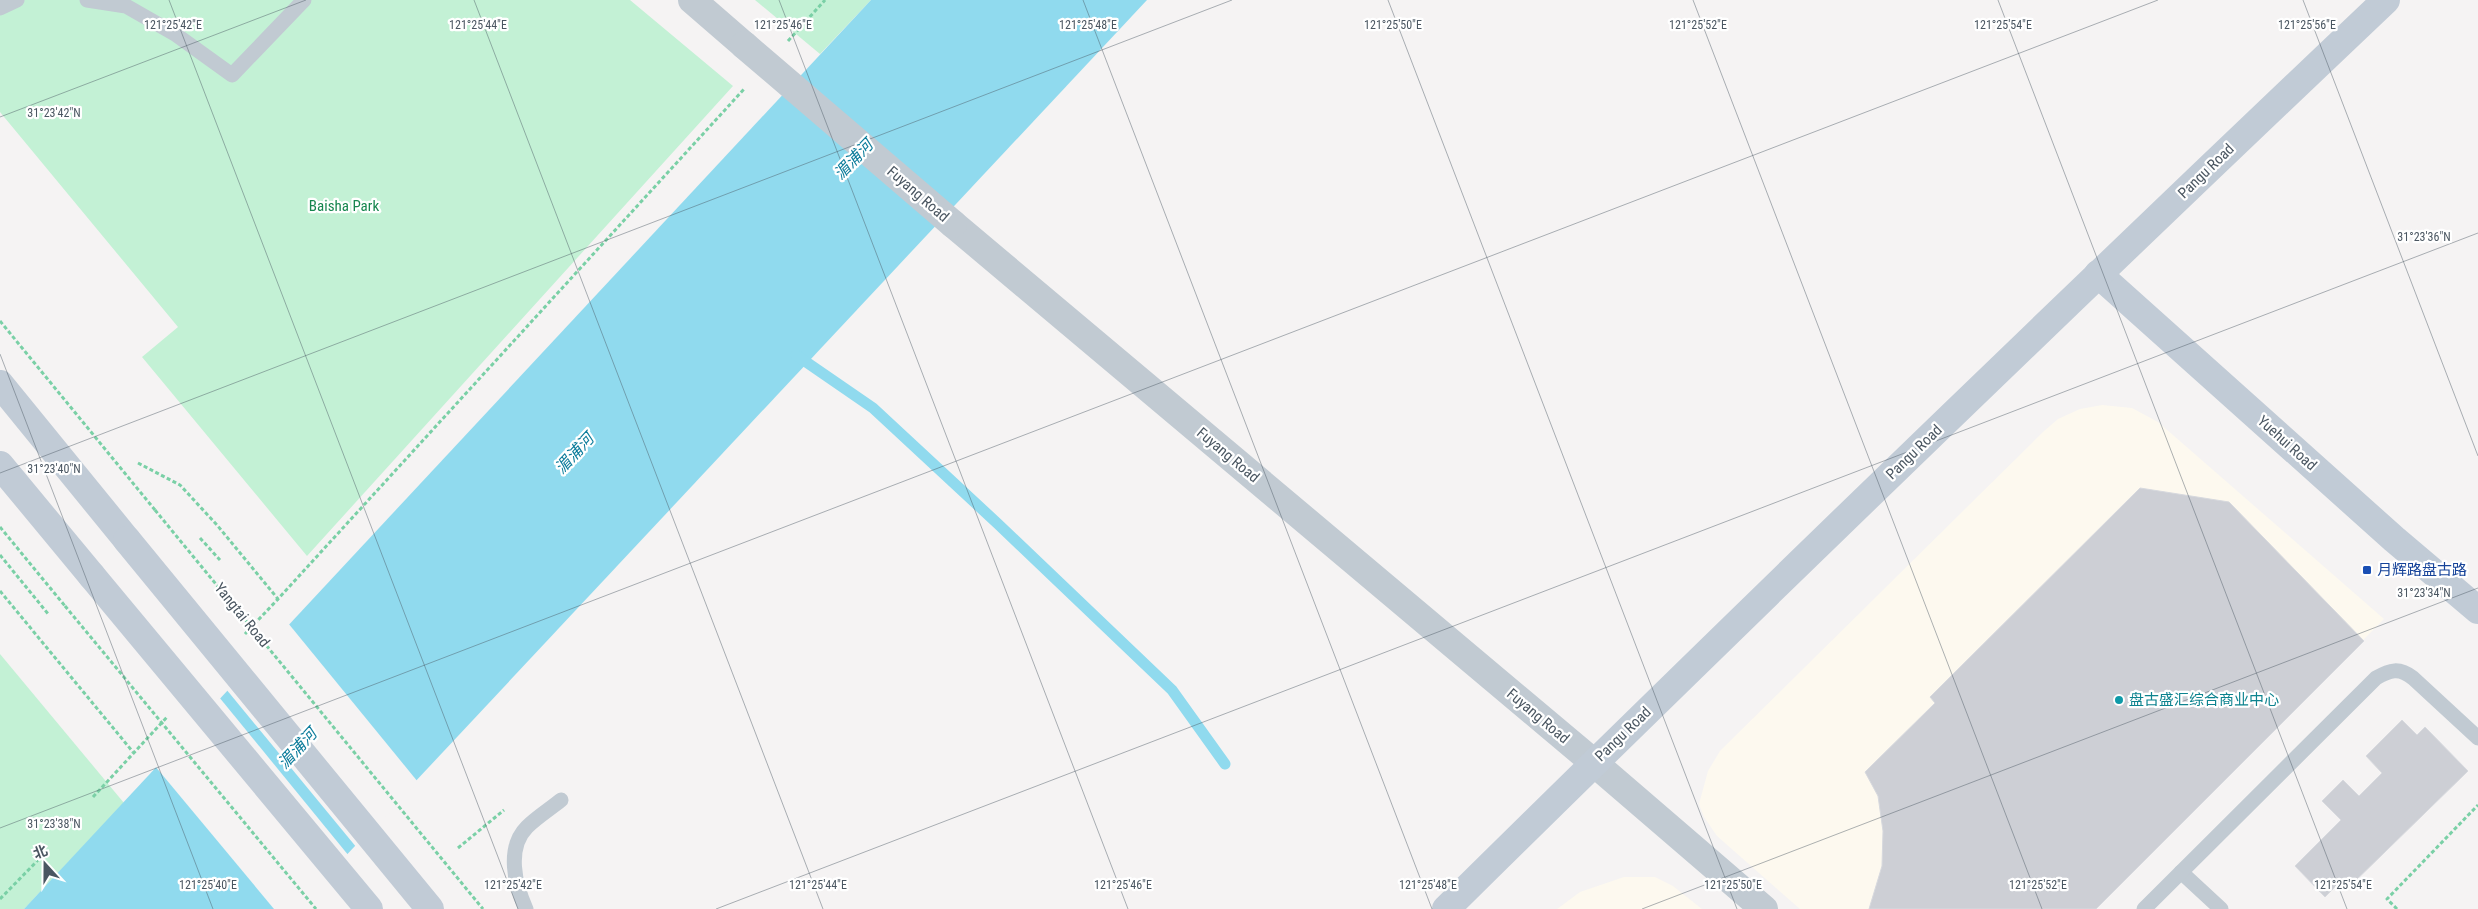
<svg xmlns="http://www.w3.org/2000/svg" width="2478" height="909" font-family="'Roboto Condensed','Noto Sans SC',sans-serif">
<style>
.commercial{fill:#fdf9ef}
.green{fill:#c3f1d5}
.water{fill:#90daee}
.pier{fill:#f5f3f3}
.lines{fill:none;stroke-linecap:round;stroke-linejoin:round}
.stream{stroke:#90daee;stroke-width:11}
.building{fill:#cdcfd5;stroke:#d7d9de}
.path{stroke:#7ad0a6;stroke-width:3;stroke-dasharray:4 2.5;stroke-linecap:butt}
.lane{stroke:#c1cad2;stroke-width:15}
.street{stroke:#c1cad2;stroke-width:28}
.secondary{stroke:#c1cbd6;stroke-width:28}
.path-bridge{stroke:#7ad0a6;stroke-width:3;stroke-dasharray:4 2.5;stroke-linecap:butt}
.street-bridge{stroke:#c1cad2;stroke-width:28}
.secondary-bridge{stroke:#c1cbd6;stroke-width:28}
.ticks{fill:none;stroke:#4a5661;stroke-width:1;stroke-opacity:0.45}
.transit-dot{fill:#1a4fb4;stroke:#fff;stroke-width:2}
.culture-dot{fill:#0f9aa8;stroke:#fff;stroke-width:2}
.labels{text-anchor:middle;stroke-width:4.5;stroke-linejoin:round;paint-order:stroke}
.street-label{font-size:15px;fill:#4a5661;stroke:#fff}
.park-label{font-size:15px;fill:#17864f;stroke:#fff}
.transit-label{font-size:15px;fill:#164399;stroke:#fff;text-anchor:start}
.culture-label{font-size:15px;fill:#0d838f;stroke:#fff;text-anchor:start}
.water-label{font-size:16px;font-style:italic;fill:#0c7c9b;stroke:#fff}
.ticks-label{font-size:12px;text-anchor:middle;fill:#4a5661;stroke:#fff;stroke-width:4.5;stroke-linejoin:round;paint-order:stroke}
</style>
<rect width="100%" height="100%" fill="#f5f3f3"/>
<g class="commercial">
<polygon points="2102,405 2132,408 2158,422 2384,619 2096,909 1800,909 1717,836 1704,817 1699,804 1708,771 1720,751 2043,432 2058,419 2080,409"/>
<polygon points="1624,877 1655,877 1673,886 1702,909 1557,909 1580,892"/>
</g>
<g class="green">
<polygon points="0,0 630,0 733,86 307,556 142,357 178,327 0,112"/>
<polygon points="755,0 871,0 820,54"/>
<polygon points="0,654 124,803 24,909 0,909"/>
</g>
<polygon class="water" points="871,0 1147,0 296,909 24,909"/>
<g class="pier">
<polygon points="288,623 418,782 357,848 226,689"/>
<polygon points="219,697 349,856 299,909 274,909 155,766"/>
</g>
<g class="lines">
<polyline class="stream" points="796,355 873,408 998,524 1172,690 1225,764"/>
</g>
<g class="building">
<polygon points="2140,488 2229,502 2364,641 2096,909 1869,909 1882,866 1883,831 1878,796 1865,772 1935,703 1930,697"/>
<polygon points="2402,720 2417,735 2425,727 2468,771 2347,889 2340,882 2325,897 2295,866 2341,820 2322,801 2343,780 2359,796 2382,773 2366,756"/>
</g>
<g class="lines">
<g class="path">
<polyline points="788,41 825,0"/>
<polyline points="0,321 155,510"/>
<polyline points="138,463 180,485 217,525 278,599 745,88"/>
<polyline points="0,527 65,606"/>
<polyline points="200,538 220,560"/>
<polyline points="0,555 49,615"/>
<polyline points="0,591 133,752"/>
<polyline points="245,634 278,599"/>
<polyline points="93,797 167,717"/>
<polyline points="458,848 504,810"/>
<polyline points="0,899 42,856"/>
<polyline points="2397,909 2387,899 2478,805"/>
</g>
<g class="lane">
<polyline points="87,0 126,6 175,34 232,75 304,0"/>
<polyline points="0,8 17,0"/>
<polyline points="2181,872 2221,909"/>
<path d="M526,909C515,885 506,848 527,827C537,817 550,809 561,800"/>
<path d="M2144,909L2376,678C2390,670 2399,667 2413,678L2478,738"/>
</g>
<g class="street">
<polyline points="692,0 744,45"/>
<polyline points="953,224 1593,762 1764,909"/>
</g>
<g class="secondary">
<polyline points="2098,274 2394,539 2478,610"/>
<polyline points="0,384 127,540"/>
<polyline points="0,465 92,576"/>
<path d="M1446,909C1756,603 2070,300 2386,0"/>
</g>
<g class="path-bridge">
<polyline points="155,510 483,909"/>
<polyline points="65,606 316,909"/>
</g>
<polyline class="street-bridge" points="744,45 953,224"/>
<g class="secondary-bridge">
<polyline points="127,540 430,909"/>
<polyline points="92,576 369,909"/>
</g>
</g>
<path class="ticks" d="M169,0L518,909M474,0L823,909M779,0L1128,909M1083,0L1432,909M1388,0L1737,909M1693,0L2042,909M1998,0L2347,909M2303,0L2478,456M0,117L306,0M0,354L213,909M0,473L1232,0M0,828L2158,0M716,909L2478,233M1642,909L2478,588"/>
<rect class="transit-dot" x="2362" y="565" width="10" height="10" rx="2.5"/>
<circle class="culture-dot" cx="2119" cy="700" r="5"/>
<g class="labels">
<g class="street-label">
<text transform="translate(2206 171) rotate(-44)" y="5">Pangu Road</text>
<text transform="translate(918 194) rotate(41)" y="5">Fuyang Road</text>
<text transform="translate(2287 443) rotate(42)" y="5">Yuehui Road</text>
<text transform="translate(1914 452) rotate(-44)" y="5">Pangu Road</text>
<text transform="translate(1228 455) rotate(40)" y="5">Fuyang Road</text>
<text transform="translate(242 615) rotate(51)" y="5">Yangtai Road</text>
<text transform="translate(1538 716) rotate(40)" y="5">Fuyang Road</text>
<text transform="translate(1623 734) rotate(-44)" y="5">Pangu Road</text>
</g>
<g class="park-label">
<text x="344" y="211">Baisha Park</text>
</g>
<g class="transit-label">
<text x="2377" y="575">月辉路盘古路</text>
</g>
<g class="culture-label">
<text x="2129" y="705">盘古盛汇综合商业中心</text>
</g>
<g class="water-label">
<text transform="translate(853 159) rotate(-46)" y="6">湄浦河</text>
<text transform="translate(574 453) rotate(-47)" y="6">湄浦河</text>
<text transform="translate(297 748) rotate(-47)" y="6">湄浦河</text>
</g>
</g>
<g class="ticks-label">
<text x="1698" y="29">121°25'52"E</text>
<text x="173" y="29">121°25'42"E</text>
<text x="478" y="29">121°25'44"E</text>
<text x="783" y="29">121°25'46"E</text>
<text x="1088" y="29">121°25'48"E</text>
<text x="1393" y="29">121°25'50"E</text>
<text x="2003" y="29">121°25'54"E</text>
<text x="2307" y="29">121°25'56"E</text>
<text x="54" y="117">31°23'42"N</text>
<text x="2424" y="241">31°23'36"N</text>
<text x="54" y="473">31°23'40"N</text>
<text x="2424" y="597">31°23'34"N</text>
<text x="54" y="828">31°23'38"N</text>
<text x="208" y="889">121°25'40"E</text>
<text x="513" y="889">121°25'42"E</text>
<text x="818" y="889">121°25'44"E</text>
<text x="1123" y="889">121°25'46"E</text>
<text x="1428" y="889">121°25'48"E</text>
<text x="1733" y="889">121°25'50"E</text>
<text x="2038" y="889">121°25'52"E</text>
<text x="2343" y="889">121°25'54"E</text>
</g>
<g transform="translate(45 864) rotate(339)" stroke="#ffffff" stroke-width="4" paint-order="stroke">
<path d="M0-4L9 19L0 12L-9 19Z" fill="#4a5661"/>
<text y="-8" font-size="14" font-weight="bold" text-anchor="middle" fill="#4a5661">北</text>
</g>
</svg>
